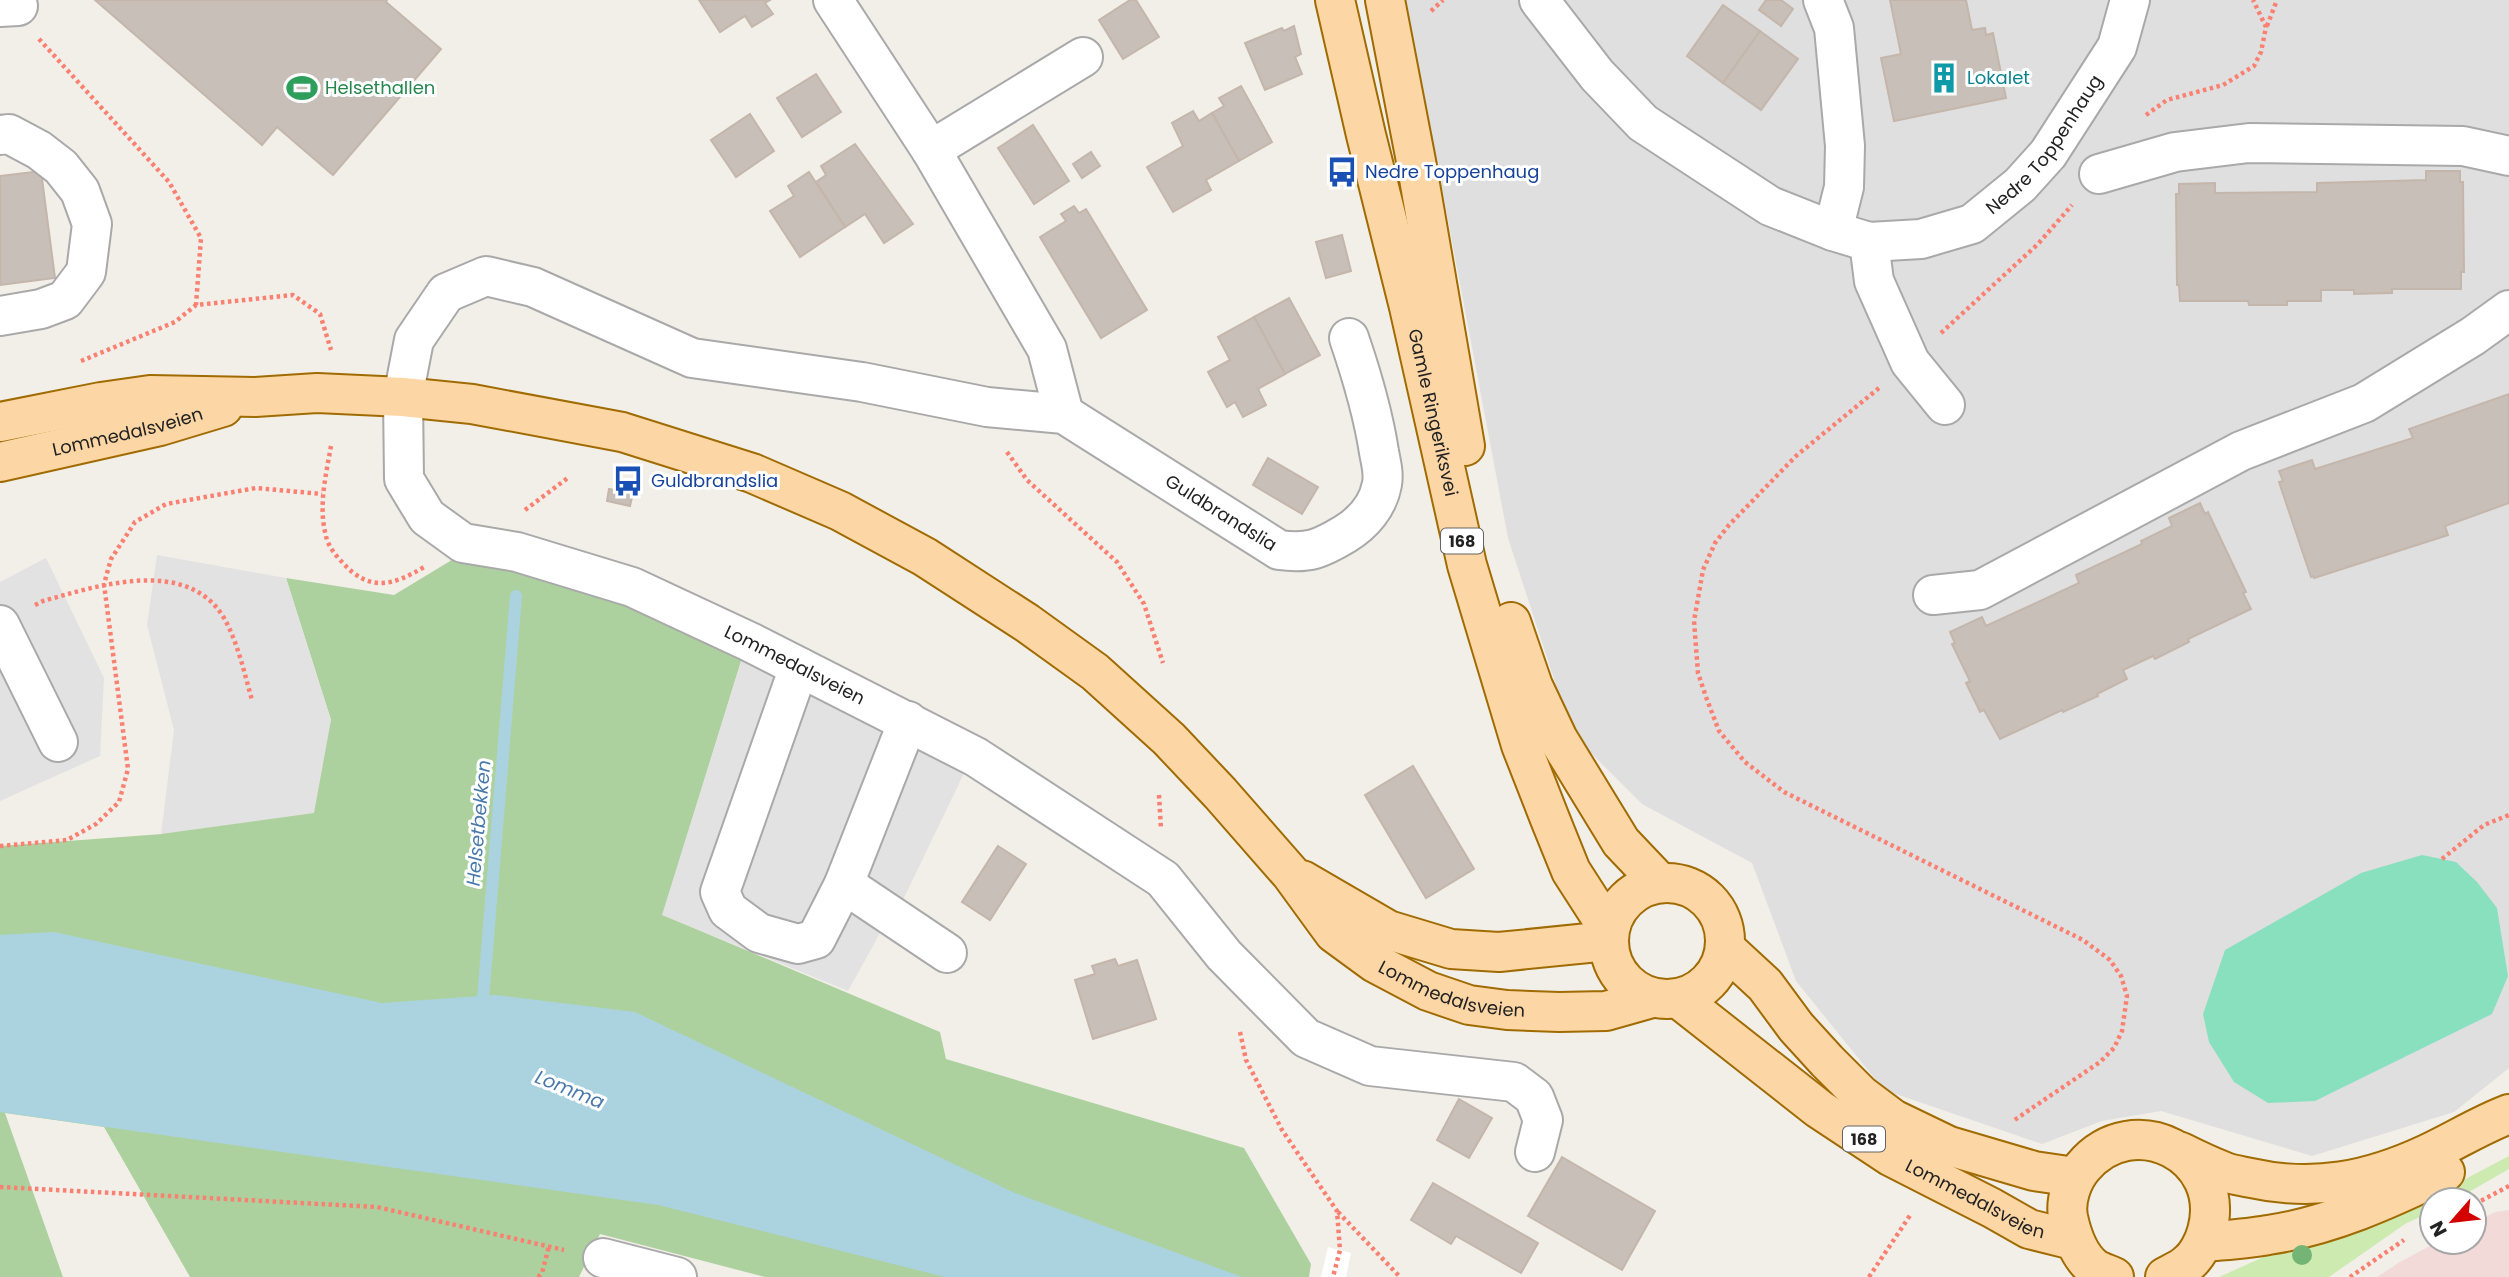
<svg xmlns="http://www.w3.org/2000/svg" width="2509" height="1277" font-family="Poppins,sans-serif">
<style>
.residential{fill:#e0dfdf}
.commercial{fill:#f2dad9}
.grass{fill:#cdebb0}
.forest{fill:#add19e}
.pitch{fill:#88e0be}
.parking{fill:#e2e2e2}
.water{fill:#aad3df}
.pier{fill:#fff}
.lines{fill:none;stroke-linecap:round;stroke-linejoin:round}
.stream{stroke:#aad3df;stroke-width:12}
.building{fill:#c7bfb8;stroke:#c4b6ab;stroke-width:2}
.minor-casing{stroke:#a9a9a9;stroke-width:42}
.major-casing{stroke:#a06b00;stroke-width:42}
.path{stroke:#fa8072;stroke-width:4.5;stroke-dasharray:3.5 3.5;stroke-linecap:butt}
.minor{stroke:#fff;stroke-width:38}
.major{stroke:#fcd6a4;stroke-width:38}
.tree{fill:#74b475}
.labels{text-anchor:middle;stroke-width:6;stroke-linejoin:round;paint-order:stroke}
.shield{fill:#fff;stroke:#646464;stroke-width:2}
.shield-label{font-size:16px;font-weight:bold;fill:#222}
.culture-label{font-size:18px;fill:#0d838f;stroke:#fff;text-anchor:start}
.leisure-label{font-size:18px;fill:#27864d;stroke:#fff;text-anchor:start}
.street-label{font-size:18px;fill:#222;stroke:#fff}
.transit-label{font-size:18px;fill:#164399;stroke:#fff;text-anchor:start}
.water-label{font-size:19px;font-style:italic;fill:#4a7aab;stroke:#fff}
</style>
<rect width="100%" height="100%" fill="#f2efe9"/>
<polygon class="residential" points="1403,0 2509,0 2509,1068 2454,1112 2312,1156 2161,1111 2102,1121 2042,1144 1884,1090 1796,981 1752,863 1642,804 1572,734 1508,538 1424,93"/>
<polygon class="commercial" points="2509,1210 2509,1277 2377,1277 2400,1262 2437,1242 2474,1242 2474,1223 2495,1212"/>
<polygon class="grass" points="2509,1156 2509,1169 2455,1200 2432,1200 2432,1211 2405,1224 2329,1277 2219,1277 2268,1255 2433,1196"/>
<polygon class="forest" points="460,555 624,603 742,658 663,915 940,1032 946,1059 1244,1148 1311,1264 1309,1277 765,1277 600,1234 579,1277 190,1277 104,1127 5,1113 63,1277 0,1277 0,846 162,834 331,720 286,578 394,595"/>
<polygon class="pitch" points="2422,855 2456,862 2477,882 2497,908 2508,976 2492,1014 2315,1101 2268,1103 2234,1082 2209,1042 2203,1014 2225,950 2361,873"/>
<g class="parking">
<polygon points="157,555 286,578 331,720 314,813 161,834 174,730 147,625"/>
<polygon points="46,558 104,678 100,756 0,801 0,582"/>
<polygon points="742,658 967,767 902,902 885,924 848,991 662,915"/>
</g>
<polygon class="water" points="54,932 382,1003 495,995 635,1012 1015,1193 1242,1277 945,1277 658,1205 0,1112 0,935"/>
<polygon class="pier" points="1328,1247 1351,1253 1346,1277 1321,1277"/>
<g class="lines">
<polyline class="stream" points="482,1011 516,596"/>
</g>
<g class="building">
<polygon points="95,0 387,0 386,2 441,49 333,175 277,127 262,145"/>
<polygon points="699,0 770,0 765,3 773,14 752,27 745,16 720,32"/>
<polygon points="1130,0 1136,0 1159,37 1123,59 1099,20"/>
<polygon points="1766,0 1781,0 1793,9 1781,26 1759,10"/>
<polygon points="1890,0 1966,0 1972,30 1985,28 1986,35 1993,33 2006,98 1894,121 1881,58 1901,54"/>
<polygon points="1723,5 1760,31 1723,83 1687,56"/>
<polygon points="1294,26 1301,54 1295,57 1302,74 1265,90 1245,43 1282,28 1284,31"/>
<polygon points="1760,31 1798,59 1761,110 1723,83"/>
<polygon points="816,74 841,112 802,137 777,98"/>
<polygon points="1241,86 1272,142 1239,161 1212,113 1224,106 1219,98"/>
<polygon points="1193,111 1199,121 1212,113 1239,161 1206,180 1211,190 1173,212 1147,167 1183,146 1172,123"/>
<polygon points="750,114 774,151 736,177 711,140"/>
<polygon points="1033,125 1069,181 1034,204 998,148"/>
<polygon points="855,144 913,224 884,243 865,214 845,227 816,182 826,175 821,166"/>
<polygon points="1091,152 1100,166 1082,178 1073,164"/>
<polygon points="41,171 55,278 0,285 0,176"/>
<polygon points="2426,171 2460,171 2460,182 2463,182 2464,272 2461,272 2461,289 2392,289 2392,293 2354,294 2354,290 2321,290 2321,301 2287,301 2287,305 2249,305 2248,301 2180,301 2179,285 2177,285 2176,194 2179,194 2179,184 2215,183 2215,193 2317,192 2317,183 2426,180"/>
<polygon points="809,172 845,227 800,257 770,211 794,196 788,186"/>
<polygon points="1074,206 1079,213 1086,209 1147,310 1101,338 1040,237 1066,221 1061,214"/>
<polygon points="1342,235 1351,271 1326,278 1316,242"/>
<polygon points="1289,298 1320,355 1285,374 1254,317"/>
<polygon points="1254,317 1285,374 1258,389 1266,405 1243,417 1235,402 1227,407 1208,372 1230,360 1218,337"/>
<polygon points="2509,394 2509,503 2445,526 2448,535 2314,578 2313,576 2311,577 2279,482 2283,481 2279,471 2312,460 2315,469 2413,438 2409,429"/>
<polygon points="1268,458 1318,487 1302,514 1253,485"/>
<polygon points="609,489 633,493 630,506 607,501"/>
<polygon points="2200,503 2205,514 2208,512 2246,592 2243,593 2251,609 2188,639 2189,642 2155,659 2153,656 2123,670 2127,679 2097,694 2098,696 2063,712 2062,710 2000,739 1984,710 1980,712 1966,683 1970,681 1952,644 1955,643 1950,632 1982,617 1986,626 2079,583 2076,575 2142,544 2141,541 2172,526 2169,518"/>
<polygon points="1413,766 1474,869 1426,898 1365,795"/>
<polygon points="998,846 1026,864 990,920 962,902"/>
<polygon points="1115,959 1118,966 1137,960 1156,1019 1093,1039 1075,980 1095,974 1092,966"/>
<polygon points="1459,1099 1492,1118 1469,1158 1437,1140"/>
<polygon points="1562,1157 1655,1211 1622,1270 1528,1216"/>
<polygon points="1433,1183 1538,1243 1521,1273 1456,1236 1451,1244 1411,1220"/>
</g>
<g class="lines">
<g class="minor-casing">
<g id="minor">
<polyline points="833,0 931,150 1047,349 1064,414"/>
<path id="s1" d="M1539,0L1597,75L1643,123L1770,206L1833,231L1869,242L1921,239L1972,224L2020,185L2048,154L2117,47L2130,0"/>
<polyline points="1823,0 1834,28 1845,146 1844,187 1833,231"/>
<polyline points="0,7 18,6"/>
<polyline points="0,135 9,134 39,150 61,167 80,191 92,224 86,272 65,300 41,309 0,316"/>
<polyline points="931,150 1083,57"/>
<polyline points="2099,174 2175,152 2249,143 2463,146 2509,156"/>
<polyline points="1869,242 1874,281 1910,362 1945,405"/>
<path id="s2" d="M1349,338C1362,376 1373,413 1379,452C1381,463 1384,473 1382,484C1378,506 1363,523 1345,534C1320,549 1309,554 1279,550L1064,414L987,407L862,382L692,358L533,287L486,276L446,293L414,340L403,397L404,479L427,517L463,543L517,552L632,587L750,642L976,757L1163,879L1224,955L1306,1038L1370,1066L1514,1082L1534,1097L1543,1120L1535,1152"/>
<polyline points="1933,595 1980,590 2241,451 2364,403 2473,336 2509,310"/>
<polyline points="0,625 58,742"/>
<polyline points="799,667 720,892 728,910 759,933 798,944 816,939 844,884 908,721"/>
<polyline points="844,884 947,953"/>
<polyline points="603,1258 677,1277"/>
</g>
</g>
<g class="major-casing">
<g id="major">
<path id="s3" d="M1335,0L1366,135L1409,307L1467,565L1521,745L1550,819L1571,871L1609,930"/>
<polyline points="1385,0 1416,161 1465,446"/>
<path id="s4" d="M0,422L101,402L150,395L255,397L317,393L403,397L472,404L622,432L752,473L840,511L925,557L1027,623L1095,672L1169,739L1220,793L1291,874L1334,933L1375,963L1428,991L1469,1005L1507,1010L1559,1012L1606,1011L1652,998"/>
<path id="s5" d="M0,462L160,426L223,407"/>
<polyline points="1511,622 1533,686 1558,739 1621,842 1659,882"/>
<polyline points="1302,880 1388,930 1451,949 1499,952 1608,941"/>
<circle cx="1667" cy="941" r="58"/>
<polyline points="1726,949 1765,985 1796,1027 1827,1061 1861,1095 1893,1119 1949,1146 2034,1171 2075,1177"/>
<path id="s6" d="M1679,999L1819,1109L1890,1156L1992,1208L2029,1229L2073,1240"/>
<path d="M2181,1152C2195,1159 2210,1166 2225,1172C2233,1175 2242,1176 2251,1178C2314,1192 2369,1181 2427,1154C2455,1141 2480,1125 2509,1114"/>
<path d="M2204,1242C2225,1240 2247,1239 2268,1235C2330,1226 2390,1199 2445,1172"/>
<path d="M2114,1277C2108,1274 2100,1272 2094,1268C2079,1256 2072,1236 2068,1217C2065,1200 2072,1180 2083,1167C2133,1107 2228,1155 2207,1231C2204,1242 2197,1256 2188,1263C2182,1269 2172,1273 2165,1277"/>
</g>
</g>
<g class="path">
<polyline points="1431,11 1443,0"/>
<polyline points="2267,26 2277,0"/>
<polyline points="39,39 169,182 201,238 196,305 293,295 320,314 331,350"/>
<polyline points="2146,115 2167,100 2223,85 2254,66 2261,52 2266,27 2253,0"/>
<polyline points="1941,333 2038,244 2072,205"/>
<polyline points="81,361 175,322 196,305"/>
<polyline points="1879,388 1796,456 1729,525 1715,543 1703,570 1694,621 1698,673 1706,697 1719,731 1745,762 1784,792 2083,940 2110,960 2121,976 2127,996 2122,1031 2114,1048 2100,1062 2013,1121"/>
<path d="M331,446C326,475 318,506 326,536C328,546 336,556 343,563C369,592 393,586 424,567"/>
<polyline points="1007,452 1027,480 1117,562 1144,604 1163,663"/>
<polyline points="525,510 569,477"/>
<path d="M35,605L43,601C97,586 187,556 224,618C238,643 244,672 252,700"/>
<polyline points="1159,795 1161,829"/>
<polyline points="0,846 67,840 96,824 119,802 128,769 104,584 111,559 135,522 166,504 256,488 322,494"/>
<polyline points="2442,859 2484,825 2509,815"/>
<polyline points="1240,1032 1246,1060 1282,1130 1337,1211 1340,1250 1333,1277"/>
<polyline points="0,1187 377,1207 564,1250"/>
<polyline points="2475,1204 2509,1186"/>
<polyline points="1338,1212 1400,1277"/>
<polyline points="538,1277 542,1273 549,1246"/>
<polyline points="1869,1277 1911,1214"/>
<polyline points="2350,1277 2404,1240"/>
</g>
<use href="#minor" class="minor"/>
<use href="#major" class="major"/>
</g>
<circle class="tree" cx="2302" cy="1255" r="10"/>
<defs>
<g id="building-bare" transform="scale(2.415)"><path d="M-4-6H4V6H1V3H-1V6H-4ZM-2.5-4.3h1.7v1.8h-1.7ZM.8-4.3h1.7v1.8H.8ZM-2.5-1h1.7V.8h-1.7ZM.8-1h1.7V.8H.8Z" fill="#0f9aa8" stroke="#fff" stroke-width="2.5" paint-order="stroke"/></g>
<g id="stadium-bare" transform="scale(2.415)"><path d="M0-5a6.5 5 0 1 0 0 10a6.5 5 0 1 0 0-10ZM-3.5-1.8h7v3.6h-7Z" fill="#2e9e5b" stroke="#fff" stroke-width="2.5" paint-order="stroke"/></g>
<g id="bus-bare" transform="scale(2.415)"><path d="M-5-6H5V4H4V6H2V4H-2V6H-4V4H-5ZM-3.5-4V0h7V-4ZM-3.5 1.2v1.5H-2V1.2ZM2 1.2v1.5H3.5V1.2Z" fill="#1a4fb4" stroke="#fff" stroke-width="2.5" paint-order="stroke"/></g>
</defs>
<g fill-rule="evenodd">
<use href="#building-bare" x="1944" y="78"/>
<use href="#stadium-bare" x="302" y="88"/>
<use href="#bus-bare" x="1342" y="172"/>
<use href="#bus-bare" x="628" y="481"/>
</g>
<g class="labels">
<g class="shield">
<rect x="1441" y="528.5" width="42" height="25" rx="5"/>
<rect x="1843" y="1126.5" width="42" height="25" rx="5"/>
</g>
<g class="shield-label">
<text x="1462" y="547">168</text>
<text x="1864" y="1145">168</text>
</g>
<g class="culture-label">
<text x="1967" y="84">Lokalet</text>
</g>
<g class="leisure-label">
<text x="325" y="94">Helsethallen</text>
</g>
<g class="street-label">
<text dy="6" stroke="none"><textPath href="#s1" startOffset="632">Nedre Toppenhaug</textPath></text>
<text dy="6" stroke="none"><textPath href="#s3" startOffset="424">Gamle Ringeriksvei</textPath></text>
<text dy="6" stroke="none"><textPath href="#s5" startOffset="131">Lommedalsveien</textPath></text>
<text transform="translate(1221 513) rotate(32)" y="6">Guldbrandslia</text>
<text dy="6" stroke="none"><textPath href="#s2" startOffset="1822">Lommedalsveien</textPath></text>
<text dy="6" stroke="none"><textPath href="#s4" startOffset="1650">Lommedalsveien</textPath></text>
<text dy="6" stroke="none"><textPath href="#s6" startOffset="359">Lommedalsveien</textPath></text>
</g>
<g class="transit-label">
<text x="1365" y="178">Nedre Toppenhaug</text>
<text x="651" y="487">Guldbrandslia</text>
</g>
<g class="water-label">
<text transform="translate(478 823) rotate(-85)" y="7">Helsetbekken</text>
<text transform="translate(570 1089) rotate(22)" y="7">Lomma</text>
</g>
</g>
<g transform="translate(2453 1221) rotate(242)"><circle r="33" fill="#ffffff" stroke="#a7a7a7" stroke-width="2"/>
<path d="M0-5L12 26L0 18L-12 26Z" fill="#d40000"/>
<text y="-10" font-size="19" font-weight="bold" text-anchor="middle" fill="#222222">N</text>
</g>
</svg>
